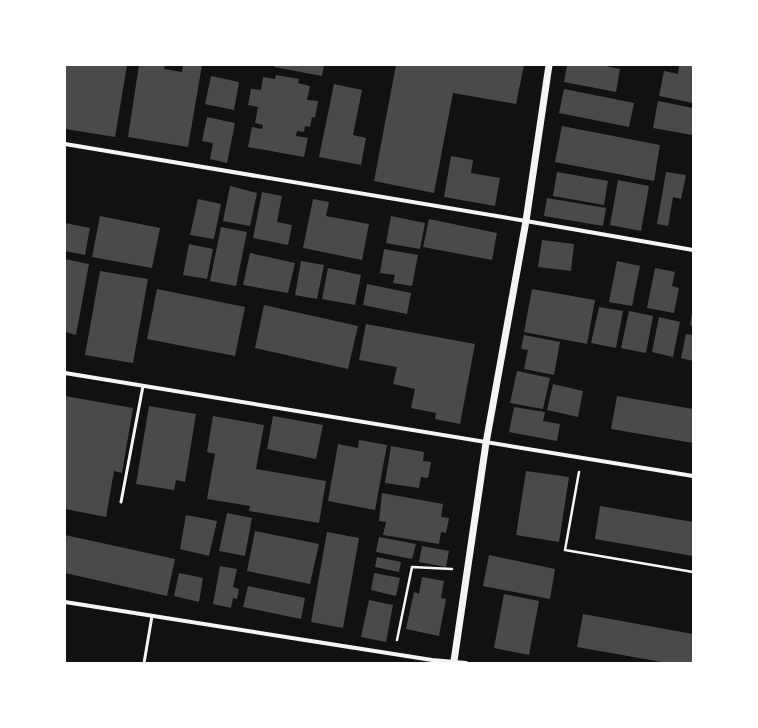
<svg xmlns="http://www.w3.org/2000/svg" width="758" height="728" font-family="'Nunito Sans',sans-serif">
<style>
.building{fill:#4a4a4a}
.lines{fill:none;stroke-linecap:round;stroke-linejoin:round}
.path{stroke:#f5f5f5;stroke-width:2.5}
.service{stroke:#f5f5f5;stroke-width:3}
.minor{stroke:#f5f5f5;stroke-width:4}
.tertiary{stroke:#f5f5f5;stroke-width:7}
</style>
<rect width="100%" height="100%" fill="#111"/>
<g class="building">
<polygon points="65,65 127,65 115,137 65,129"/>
<polygon points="139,65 165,65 164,69 182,72 183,65 202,65 188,147 128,137"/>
<polygon points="275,65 324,65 322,76 274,67"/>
<polygon points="396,65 524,65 516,104 453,93 434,193 374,181"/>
<polygon points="567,65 601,65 620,69 616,92 564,82"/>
<polygon points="679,65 693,65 693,103 659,96 664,71 678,74"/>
<polygon points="276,75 299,79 298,83 310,86 307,100 318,101 315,118 312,117 310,127 305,126 304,132 297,131 296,136 308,138 304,157 248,147 252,127 262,129 263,125 255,123 258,107 248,105 251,89 261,90 263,77 275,79"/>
<polygon points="211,76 239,82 234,110 205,104"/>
<polygon points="334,84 362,90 353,135 366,138 361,165 319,157"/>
<polygon points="564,89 634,103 629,127 559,113"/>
<polygon points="658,101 693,108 692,135 653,128"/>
<polygon points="207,117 235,123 227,163 210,159 213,143 202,141"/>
<polygon points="562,126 660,145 654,181 555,162"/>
<polygon points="451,156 473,160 471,173 500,178 495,206 444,197"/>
<polygon points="557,172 608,181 604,205 553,196"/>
<polygon points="666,172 686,175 681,199 673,197 668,226 657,224"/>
<polygon points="618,180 649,186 641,231 610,225"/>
<polygon points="230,186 257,193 250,226 223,221"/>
<polygon points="262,192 282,196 277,222 292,225 288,245 253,238"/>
<polygon points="547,198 606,208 603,226 544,216"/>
<polygon points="198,199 221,204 214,239 190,235"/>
<polygon points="313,199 329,202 326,216 369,224 362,260 303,248"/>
<polygon points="100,216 160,228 152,268 92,257"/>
<polygon points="391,216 425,223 420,249 386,243"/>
<polygon points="429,219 497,233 492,260 423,247"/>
<polygon points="65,223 90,228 85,255 65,251"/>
<polygon points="221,227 247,232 236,286 210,281"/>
<polygon points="542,240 574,244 571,271 538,267"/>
<polygon points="189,244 213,249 207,279 183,275"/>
<polygon points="384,249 418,255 412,286 393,283 395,275 380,273"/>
<polygon points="250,253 295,263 288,293 243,285"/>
<polygon points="65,259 89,264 76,335 65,332"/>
<polygon points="301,261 324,265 317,299 295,295"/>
<polygon points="617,261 640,266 632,306 609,302"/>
<polygon points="328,268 361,275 355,305 322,299"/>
<polygon points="655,268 675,272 672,286 679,288 674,313 647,308"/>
<polygon points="100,271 148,279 133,363 85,355"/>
<polygon points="367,284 411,293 407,314 363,305"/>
<polygon points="157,289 245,307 235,356 147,339"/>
<polygon points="532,289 595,300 587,344 524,332"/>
<polygon points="264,305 358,326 348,369 255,348"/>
<polygon points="599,307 623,311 616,348 591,343"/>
<polygon points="629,311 653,316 646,353 621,348"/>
<polygon points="692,313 693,314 693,326 690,325"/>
<polygon points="659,317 680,322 673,357 652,352"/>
<polygon points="366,324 475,344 460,424 435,419 436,413 411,408 415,389 393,384 397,367 359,360"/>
<polygon points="686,334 693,335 693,361 681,358"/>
<polygon points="524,335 560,342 554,375 524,369 528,350 521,349"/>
<polygon points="517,371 550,378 543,409 510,403"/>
<polygon points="553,384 583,391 578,417 547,410"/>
<polygon points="65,396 133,408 122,473 114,471 106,517 65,509"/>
<polygon points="617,396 693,409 693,443 611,429"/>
<polygon points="149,406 196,414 185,482 176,480 174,490 136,484"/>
<polygon points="514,407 545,412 543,421 560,424 557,441 509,432"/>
<polygon points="213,416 264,425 256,469 326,481 319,523 249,511 250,506 207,499 215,454 207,452"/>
<polygon points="273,416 323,425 316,459 267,449"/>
<polygon points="359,440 387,445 375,510 328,501 338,444 358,448"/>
<polygon points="391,446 424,452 423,461 431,462 428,478 421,477 419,488 385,483"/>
<polygon points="526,471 569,477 559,542 516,535"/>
<polygon points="382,493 443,504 441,517 449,518 446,533 441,532 439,544 383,535 386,522 379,521"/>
<polygon points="600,506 693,522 693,556 595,539"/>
<polygon points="227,513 252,518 245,556 219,551"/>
<polygon points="186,515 217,521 209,556 180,549"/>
<polygon points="255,531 319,544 310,584 247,571"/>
<polygon points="327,532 359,538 343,628 311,622"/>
<polygon points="65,535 175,559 167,596 65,573"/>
<polygon points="379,537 416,544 412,559 376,552"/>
<polygon points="422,546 449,551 446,567 419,562"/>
<polygon points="489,555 555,569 550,599 483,586"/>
<polygon points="377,557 401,562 399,572 375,567"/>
<polygon points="220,566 237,569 233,587 239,589 237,599 233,598 231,608 213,604"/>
<polygon points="179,573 203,578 199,602 174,596"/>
<polygon points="374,573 400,578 396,596 371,590"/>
<polygon points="422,577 444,581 441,598 446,599 439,636 406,629 414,592 419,594"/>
<polygon points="248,586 305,598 301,619 243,607"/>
<polygon points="504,594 539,601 529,655 494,648"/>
<polygon points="369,600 393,605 386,642 361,637"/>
<polygon points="583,614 693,634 693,663 667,663 577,647"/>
</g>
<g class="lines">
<g class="path">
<polyline points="579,472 565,550 693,572"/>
<polyline points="397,640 412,567 452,569"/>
</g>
<g class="service">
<polyline points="121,502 143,386"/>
<polyline points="144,663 152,616"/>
</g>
<g class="minor">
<polyline points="65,144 526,221 693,250"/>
<polyline points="65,373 693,476"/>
<polyline points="65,602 311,641 432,660 466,663"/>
</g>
<polyline class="tertiary" points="455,663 454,661 486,443 526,221 549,65"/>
</g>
<rect width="758" height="728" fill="none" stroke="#ffffff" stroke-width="132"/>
</svg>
